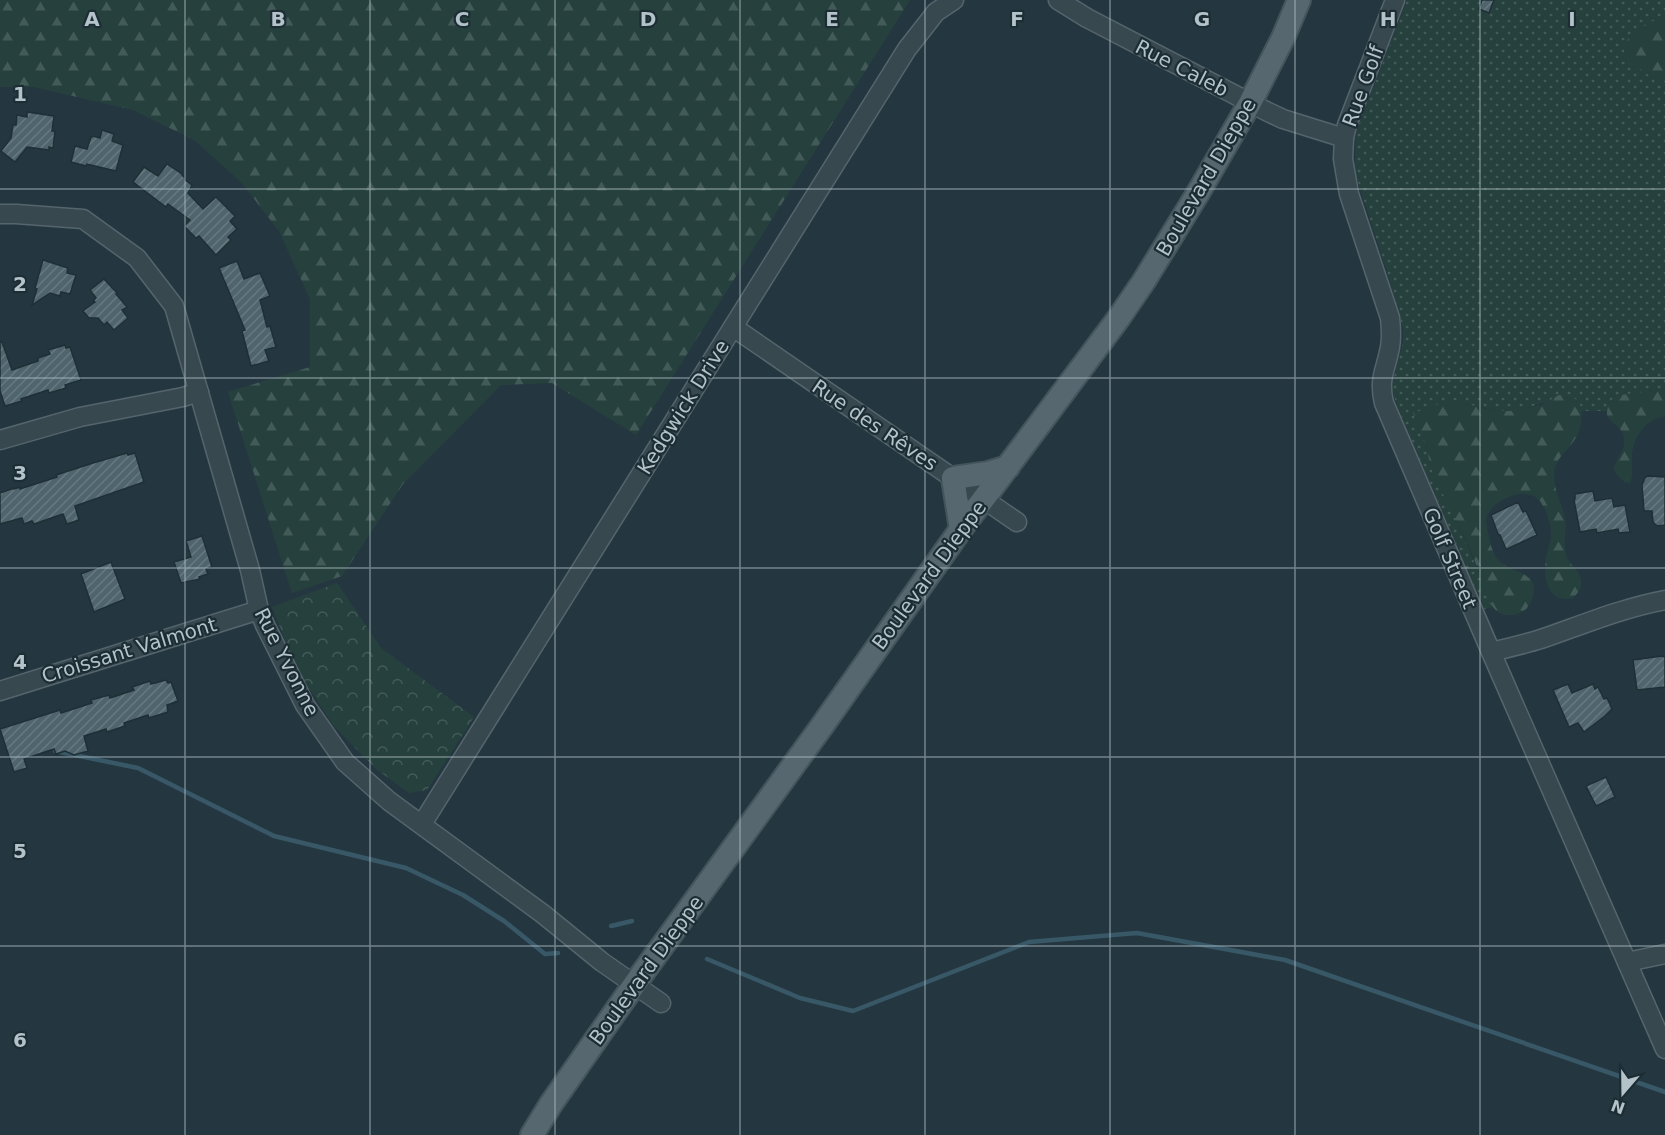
<svg xmlns="http://www.w3.org/2000/svg" width="1665" height="1135" font-family="'DejaVu Sans',sans-serif">
<style>
.grass{fill:url(#grass-dots)}
.forest{fill:url(#forest-firs)}
.park{fill:url(#park-crowns)}
.lines{fill:none;stroke-linecap:round;stroke-linejoin:round}
.stream{stroke:#385867;stroke-width:4.5}
.building{fill:url(#building-hatch);stroke:#1f2f36;stroke-width:1.5}
.minor-casing{stroke:#56656d;stroke-width:21}
.major-casing{stroke:#44545b;stroke-width:26}
.minor{stroke:#38484f;stroke-width:18}
.major{stroke:#56676f;stroke-width:22}
.grid{fill:none;stroke:#b4c2ca;stroke-width:1.5;stroke-opacity:0.55}
.labels{text-anchor:middle;stroke-width:4.5;stroke-linejoin:round;paint-order:stroke}
.street-label{font-size:20px;fill:#b4c2ca;stroke:#1d2d34}
.grid-label{font-size:20px;text-anchor:middle;font-weight:bold;fill:#b4c2ca;stroke:#1d2d34;stroke-width:4.5;stroke-linejoin:round;paint-order:stroke}
</style>
<defs>
<pattern id="grass-dots" width="8" height="8" patternUnits="userSpaceOnUse" patternTransform="scale(1.5)"><rect width="8" height="8" fill="#26413d"/><path d="M2 2h.1M6 6h.1" fill="none" stroke="#435b58" stroke-width="1.8" stroke-linecap="round"/></pattern>
<pattern id="forest-firs" width="22" height="20" patternUnits="userSpaceOnUse" patternTransform="scale(1.5)"><rect width="22" height="20" fill="#26413d"/><path d="M5 1l3.5 6h-7zM16 11l3.5 6h-7z" fill="#435b58"/></pattern>
<pattern id="park-crowns" width="20" height="18" patternUnits="userSpaceOnUse" patternTransform="scale(1.5)"><rect width="20" height="18" fill="#26413d"/><path d="M2 6a3 3 0 1 1 6 0M12 15a3 3 0 1 1 6 0" fill="none" stroke="#435b58"/></pattern>
<pattern id="building-hatch" width="6" height="6" patternUnits="userSpaceOnUse" patternTransform="scale(1.5)"><rect width="6" height="6" fill="#4f646d"/><path d="M-1 1l2-2M0 6l6-6M5 7l2-2" fill="none" stroke="#667980"/></pattern>
</defs>
<rect width="100%" height="100%" fill="#243740"/>
<polygon class="grass" points="1407,0 1665,0 1665,390 1619,395 1609,402 1607,411 1581,411 1579,403 1548,401 1525,409 1500,411 1451,401 1425,410 1426,446 1431,468 1457,521 1493,607 1484,609 1400,413 1392,391 1392,384 1403,342 1403,329 1388,275 1356,176 1355,164 1356,132"/>
<g class="forest">
<polygon points="0,0 910,0 636,435 552,383 501,385 403,484 342,576 292,593 228,392 310,367 310,299 279,231 241,182 194,140 133,110 34,87 0,87"/>
<path d="M1665,17V81C1648,79 1636,65 1624,54C1624,32 1647,22 1665,17Z"/>
<path d="M1665,390V417C1656,417 1650,421 1644,427C1634,438 1631,449 1632,464C1632,470 1633,476 1630,483C1621,482 1616,475 1614,467C1619,454 1631,444 1620,429C1616,424 1610,421 1607,415C1607,405 1610,398 1619,395Z"/>
<path d="M1559,395C1565,396 1572,396 1577,400C1585,408 1581,427 1577,436C1569,450 1554,458 1554,475C1554,492 1563,505 1565,521C1567,532 1562,547 1567,558C1571,566 1581,572 1581,582C1582,588 1577,594 1573,598C1548,604 1543,578 1546,559C1547,550 1552,541 1551,532C1551,524 1547,513 1543,506C1531,478 1483,504 1486,522C1488,533 1490,548 1496,557C1505,573 1540,570 1533,595C1532,599 1530,604 1527,608C1521,615 1507,618 1498,612C1487,604 1483,584 1479,572C1472,553 1464,535 1455,517C1447,501 1437,485 1431,468C1429,461 1428,453 1426,446C1422,434 1417,423 1413,412L1425,410L1440,403L1451,401L1491,410L1509,411L1525,409L1541,405Z"/>
</g>
<polygon class="park" points="337,583 381,648 474,717 427,790 409,793 376,769 333,725 296,668 272,607"/>
<g class="lines">
<g class="stream">
<polyline points="55,751 138,768 274,836 406,868 463,895 504,921 545,954 558,953"/>
<polyline points="611,926 632,921"/>
<polyline points="707,959 800,998 853,1011 1029,942 1137,933 1285,960 1665,1092"/>
</g>
</g>
<g class="building">
<polygon points="1482,0 1494,0 1489,13 1479,9"/>
<polygon points="27,112 54,116 52,131 55,131 53,148 49,147 49,150 27,147 15,162 1,151 11,138 13,125 16,125 17,115 27,117"/>
<polygon points="102,130 114,134 112,141 123,145 116,171 87,164 86,166 71,162 75,146 87,149 91,137 92,137 93,136 100,138"/>
<polygon points="167,164 182,174 182,175 186,179 185,180 192,185 188,193 203,209 216,197 235,216 230,221 237,229 228,237 231,240 216,255 199,236 196,238 184,226 190,220 168,204 166,207 133,182 144,167 158,176"/>
<polygon points="43,260 68,268 67,273 76,275 70,294 61,292 60,296 50,293 32,305 37,289 35,288"/>
<polygon points="237,261 244,279 260,273 270,296 260,300 267,327 270,326 276,347 265,350 269,361 251,366 242,331 245,330 219,268"/>
<polygon points="104,279 117,293 116,294 127,307 122,310 128,318 114,330 107,322 104,325 98,318 89,318 83,311 95,302 93,301 96,298 90,290"/>
<polygon points="0,342 2,342 12,370 38,361 38,358 50,354 48,350 65,345 66,348 70,347 81,380 65,385 66,388 49,393 48,390 21,399 22,401 5,406 0,391"/>
<polygon points="127,453 128,455 135,453 144,482 75,506 79,520 67,524 63,514 34,524 32,521 24,524 22,518 0,524 0,493 14,488 14,489 20,487 20,489 57,477 56,475 93,463"/>
<polygon points="1648,476 1665,477 1665,525 1657,526 1653,522 1652,511 1644,511 1642,485 1645,478"/>
<polygon points="1593,491 1595,501 1612,498 1614,507 1625,505 1630,532 1619,533 1618,529 1597,533 1596,529 1580,532 1574,500 1575,499 1575,494"/>
<polygon points="1518,502 1523,512 1526,511 1537,535 1507,549 1506,549 1500,535 1498,534 1491,515"/>
<polygon points="202,536 212,567 206,569 208,574 199,577 200,579 181,583 174,562 191,557 186,541"/>
<polygon points="111,562 125,599 94,612 81,574"/>
<polygon points="1662,656 1665,657 1665,687 1637,690 1633,660"/>
<polygon points="166,680 168,683 171,682 178,701 167,705 168,712 149,718 148,715 124,723 125,726 107,732 106,729 84,736 88,751 74,755 65,751 56,754 54,749 24,759 27,768 14,772 0,729 60,710 61,713 92,703 91,700 109,695 110,698 134,690 132,687 150,681 151,684"/>
<polygon points="1568,684 1572,693 1593,684 1595,689 1598,687 1604,699 1607,698 1612,709 1605,716 1584,732 1578,723 1569,727 1553,690"/>
<polygon points="1606,777 1615,797 1596,806 1586,786"/>
</g>
<g class="lines">
<g class="minor-casing">
<g id="minor">
<polyline points="1058,0 1087,18 1268,112 1283,119 1344,138"/>
<path d="M1395,0L1347,125L1344,138L1343,159L1349,194L1390,318C1391,328 1392,337 1390,347C1386,370 1378,378 1384,403L1491,652L1665,1049"/>
<polyline points="0,214 16,214 83,219 137,258 174,306 250,570 259,610 265,625 305,705 345,762 389,801 543,914 602,962 661,1003"/>
<polyline points="733,327 1017,522"/>
<polyline points="0,440 80,417 183,397 199,392"/>
<path d="M1491,652C1508,648 1525,644 1541,639C1582,625 1622,608 1665,600"/>
<polyline points="0,691 259,610"/>
<polyline points="422,824 907,49 936,12 954,0"/>
<polyline points="1627,962 1665,954"/>
</g>
</g>
<g class="major-casing">
<g id="major">
<polyline points="961,529 953,478 988,473 1008,467"/>
<polyline points="532,1135 551,1104 634,985 822,726 961,529 1118,319 1144,281 1198,193 1250,103 1283,38 1299,0"/>
</g>
</g>
<use href="#minor" class="minor"/>
<use href="#major" class="major"/>
</g>
<path class="grid" d="M185,0V1135M370,0V1135M555,0V1135M740,0V1135M925,0V1135M1110,0V1135M1295,0V1135M1480,0V1135M0,189H1665M0,378H1665M0,568H1665M0,757H1665M0,946H1665"/>
<g class="labels">
<g class="street-label">
<text transform="translate(1182 68) rotate(27)" y="7">Rue Caleb</text>
<text transform="translate(1363 86) rotate(-70)" y="7">Rue Golf</text>
<text transform="translate(1206 177) rotate(-60)" y="7">Boulevard Dieppe</text>
<text transform="translate(683 407) rotate(-58)" y="7">Kedgwick Drive</text>
<text transform="translate(875 425) rotate(34)" y="7">Rue des Rêves</text>
<text transform="translate(1450 558) rotate(67)" y="7">Golf Street</text>
<text transform="translate(929 575) rotate(-54)" y="7">Boulevard Dieppe</text>
<text transform="translate(129 650) rotate(-17)" y="7">Croissant Valmont</text>
<text transform="translate(287 662) rotate(63)" y="7">Rue Yvonne</text>
<text transform="translate(646 970) rotate(-54)" y="7">Boulevard Dieppe</text>
</g>
</g>
<g class="grid-label">
<text x="92" y="26">A</text>
<text x="278" y="26">B</text>
<text x="462" y="26">C</text>
<text x="648" y="26">D</text>
<text x="832" y="26">E</text>
<text x="1017" y="26">F</text>
<text x="1202" y="26">G</text>
<text x="1388" y="26">H</text>
<text x="1572" y="26">I</text>
<text x="20" y="101">1</text>
<text x="20" y="291">2</text>
<text x="20" y="480">3</text>
<text x="20" y="669">4</text>
<text x="20" y="858">5</text>
<text x="20" y="1047">6</text>
</g>
<g transform="translate(1623 1093) rotate(200)" stroke="#1d2d34" stroke-width="4.5" paint-order="stroke">
<path d="M0-4.5L10 22L0 15L-10 22Z" fill="#b4c2ca"/>
<text y="-9" font-size="16" font-weight="bold" text-anchor="middle" fill="#b4c2ca">N</text>
</g>
</svg>
